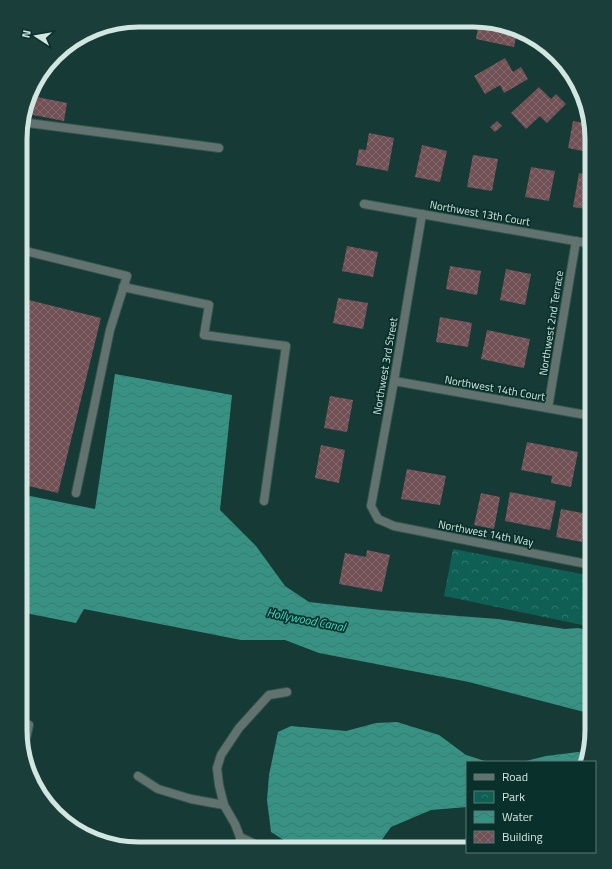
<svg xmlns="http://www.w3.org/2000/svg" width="612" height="869" font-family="'Titillium Web',sans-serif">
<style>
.park{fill:url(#park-crowns)}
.water{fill:url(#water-waves)}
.building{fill:url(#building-cross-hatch)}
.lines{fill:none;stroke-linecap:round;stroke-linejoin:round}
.service-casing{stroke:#345651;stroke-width:10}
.minor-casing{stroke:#345651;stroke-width:10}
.tertiary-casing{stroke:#345651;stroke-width:10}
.service{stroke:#62726f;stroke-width:8}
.minor{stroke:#62726f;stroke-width:8}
.tertiary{stroke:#62726f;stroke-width:8}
.labels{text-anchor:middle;stroke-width:3.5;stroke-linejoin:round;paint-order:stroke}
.street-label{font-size:11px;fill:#d2e6e1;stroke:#0a302b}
.water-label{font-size:12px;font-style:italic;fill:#36e5ce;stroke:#0a302b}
.rim{fill:none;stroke:#d2e6e1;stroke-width:5}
</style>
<defs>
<pattern id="park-crowns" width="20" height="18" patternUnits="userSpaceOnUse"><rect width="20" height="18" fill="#0e6055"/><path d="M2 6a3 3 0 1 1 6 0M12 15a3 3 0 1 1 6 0" fill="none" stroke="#30776d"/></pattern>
<pattern id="water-waves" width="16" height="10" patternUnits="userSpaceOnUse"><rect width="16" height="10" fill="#389284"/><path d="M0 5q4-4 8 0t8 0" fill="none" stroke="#3a776e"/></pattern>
<pattern id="building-cross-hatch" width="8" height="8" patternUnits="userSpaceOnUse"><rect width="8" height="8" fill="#715155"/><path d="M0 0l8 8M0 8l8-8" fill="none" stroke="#846a6d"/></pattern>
</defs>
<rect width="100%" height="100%" fill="#163a35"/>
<polygon class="park" points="453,549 592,576 592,627 444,596"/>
<g class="water">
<polygon points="115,374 232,395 220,510 256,546 285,586 309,602 381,610 498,619 565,629 578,628 592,631 592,714 469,682 319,653 285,640 241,640 84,609 76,623 20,612 20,494 95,509"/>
<polygon points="397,722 439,735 466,755 488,762 467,762 467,807 431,810 391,827 376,848 373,849 334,849 287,842 271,832 267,800 269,775 278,732 291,726 346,731 376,723"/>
<polygon points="578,752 587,753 584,762 522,762 546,756"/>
</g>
<g class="building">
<polygon points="479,21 489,21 517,33 514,47 476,39"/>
<polygon points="505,58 513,72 521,67 528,79 504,93 500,85 485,94 474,76"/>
<polygon points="539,87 551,99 556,94 566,104 547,123 540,116 526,129 511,113"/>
<polygon points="32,96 67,103 64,121 28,114"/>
<polygon points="497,121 502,126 495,132 490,127"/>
<polygon points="573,121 589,124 592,138 592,153 568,148"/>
<polygon points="369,133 394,138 388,171 356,165 359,149 366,150"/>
<polygon points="422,145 447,151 440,182 415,177"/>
<polygon points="473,155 498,159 492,191 467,187"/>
<polygon points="531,167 555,171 549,201 525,197"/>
<polygon points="579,173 592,176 592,210 573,207"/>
<polygon points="347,246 378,252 373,277 342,271"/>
<polygon points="450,266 481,271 477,295 446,289"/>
<polygon points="506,269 531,274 525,305 500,300"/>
<polygon points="21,298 101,318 58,493 20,484"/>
<polygon points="338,298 368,303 363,329 333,323"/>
<polygon points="440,317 472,323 468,347 436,342"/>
<polygon points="487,330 530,339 524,368 481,359"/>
<polygon points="588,371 592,371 592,389 584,388"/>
<polygon points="330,396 353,400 347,432 324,428"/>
<polygon points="527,442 578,452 571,487 551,483 552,476 521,470"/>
<polygon points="321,445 345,450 339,483 315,478"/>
<polygon points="590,454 592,455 592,479 585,478"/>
<polygon points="407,469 446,476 440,505 401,499"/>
<polygon points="510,492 556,501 550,530 505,521"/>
<polygon points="481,493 500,497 494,529 474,525"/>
<polygon points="561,509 588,514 582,542 556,537"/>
<polygon points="367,550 390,555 382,592 339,584 345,553 366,557"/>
</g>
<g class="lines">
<g class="service-casing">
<g id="service">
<polyline points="21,122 219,148"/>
<polyline points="21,250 127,276 110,330 76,493"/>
<polyline points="123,287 209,305 204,335 286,346 264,501"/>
<polyline points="24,748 29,725"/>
<polyline points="138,776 158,789 191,799 224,805"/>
<polyline points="240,837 263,848"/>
<polyline points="240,848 240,837 235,824 224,805 219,785 217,768 221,755 239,728 269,695 287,692"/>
</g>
</g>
<g class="minor-casing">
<g id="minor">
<polyline points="364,204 592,244"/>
<polyline points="422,214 394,381 371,506 378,519 394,526 592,565"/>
<polyline points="394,381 592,416"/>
<polyline points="548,408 576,241"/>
</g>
</g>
<g class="tertiary-casing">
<polyline id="tertiary" points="120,847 127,848"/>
</g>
<use href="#service" class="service"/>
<use href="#minor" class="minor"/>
<use href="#tertiary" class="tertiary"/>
</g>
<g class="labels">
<g class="street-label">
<text transform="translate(480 213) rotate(10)" y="4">Northwest 13th Court</text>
<text transform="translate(551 323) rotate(-81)" y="4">Northwest 2nd Terrace</text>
<text transform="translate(385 366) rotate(-80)" y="4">Northwest 3rd Street</text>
<text transform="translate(495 388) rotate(10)" y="4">Northwest 14th Court</text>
<text transform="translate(486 533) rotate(11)" y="4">Northwest 14th Way</text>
</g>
<g class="water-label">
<text transform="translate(306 620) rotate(11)" y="4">Hollywood Canal</text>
</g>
</g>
<path d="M0 0H612V869H0ZM139 27H473A112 112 0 0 1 585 139V730A112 112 0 0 1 473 842H139A112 112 0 0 1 27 730V139A112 112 0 0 1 139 27Z" fill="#1a3f3a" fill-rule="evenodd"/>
<path class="rim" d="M139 27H473A112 112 0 0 1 585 139V730A112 112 0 0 1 473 842H139A112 112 0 0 1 27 730V139A112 112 0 0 1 139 27Z"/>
<rect x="466" y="761" width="130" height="92" fill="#0a302b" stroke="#5a7974"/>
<rect x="474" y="774" width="20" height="6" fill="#62726f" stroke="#5a7974"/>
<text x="502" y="781" font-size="12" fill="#d2e6e1">Road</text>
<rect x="474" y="791" width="20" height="12" fill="url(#park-crowns)" stroke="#5a7974"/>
<text x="502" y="801" font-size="12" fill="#d2e6e1">Park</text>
<rect x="474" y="811" width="20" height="12" fill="url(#water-waves)" stroke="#5a7974"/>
<text x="502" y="821" font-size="12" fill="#d2e6e1">Water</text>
<rect x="474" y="831" width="20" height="12" fill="url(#building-cross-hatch)" stroke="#5a7974"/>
<text x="502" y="841" font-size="12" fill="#d2e6e1">Building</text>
<g transform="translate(36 36) rotate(282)" stroke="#0a302b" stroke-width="3" paint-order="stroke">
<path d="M0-3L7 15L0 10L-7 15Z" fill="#d2e6e1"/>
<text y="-6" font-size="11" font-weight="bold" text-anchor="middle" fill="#d2e6e1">N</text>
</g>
</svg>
